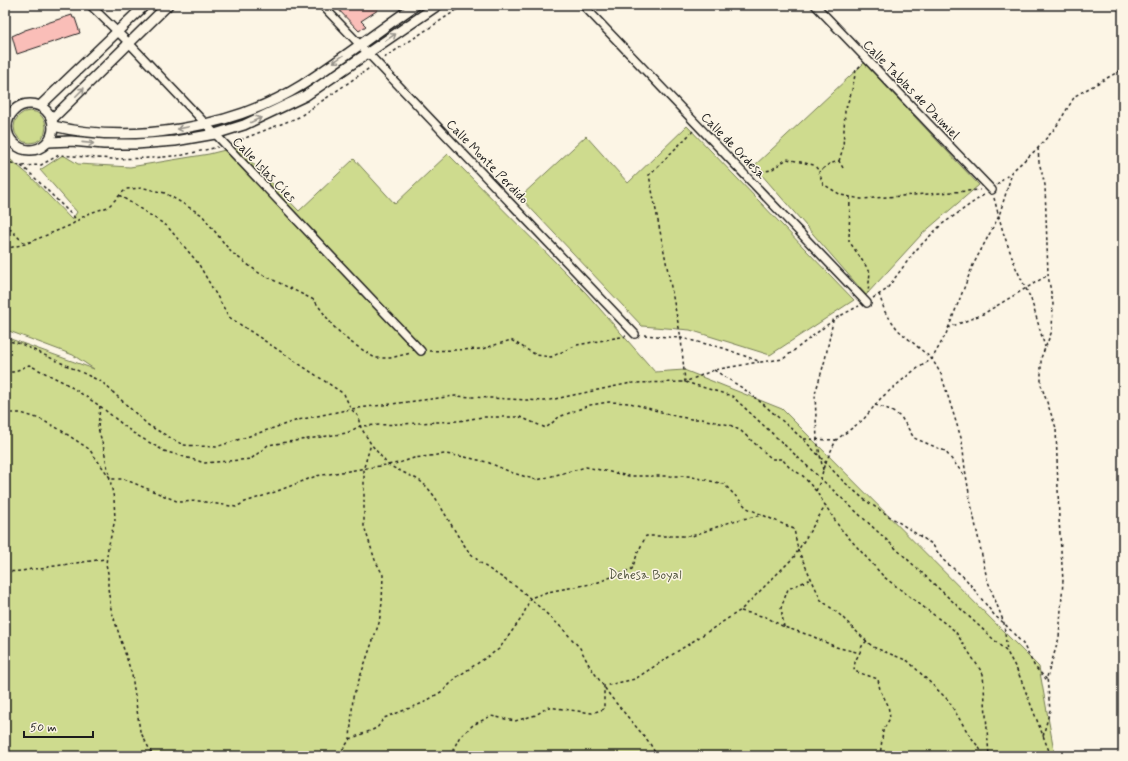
<svg xmlns="http://www.w3.org/2000/svg" width="1128" height="761" font-family="Mynerve,sans-serif">
<style>
.green{fill:#cedb8e;stroke:#757c55}
.building{fill:#fabeb8;stroke:#1c1c1c}
.lines{fill:none;stroke-linecap:round;stroke-linejoin:round}
.pedestrian-casing{stroke:#1c1c1c;stroke-width:10}
.minor-casing{stroke:#1c1c1c;stroke-width:12}
.path{stroke:#1c1c1c;stroke-width:1.5;stroke-dasharray:3 3;stroke-linecap:butt}
.pedestrian{stroke:#fcf5e5;stroke-width:7}
.minor{stroke:#fcf5e5;stroke-width:9}
.oneway{stroke:#97938b}
.labels{text-anchor:middle;stroke-width:3;stroke-linejoin:round;paint-order:stroke}
.street-label{font-size:13px;fill:#1c1c1c;stroke:#fcf5e5}
.park-label{font-size:13px;fill:#51553e;stroke:#fcf5e5}
</style>
<rect width="100%" height="100%" fill="#fcf5e5"/>
<filter id="ink" filterUnits="userSpaceOnUse"><feTurbulence type="fractalNoise" baseFrequency=".025" numOctaves="2"/><feDisplacementMap in="SourceGraphic" scale="8" xChannelSelector="R" yChannelSelector="G"/><feConvolveMatrix kernelMatrix="1 2 1 2 8 2 1 2 1" color-interpolation-filters="sRGB"/></filter>
<g filter="url(#ink)">
<g class="green">
<polygon points="864,63 979,185 922,234 866,295 754,166"/>
<circle cx="30" cy="127" r="16"/>
<polygon points="687,126 854,300 770,355 690,330 642,326 520,197 586,136 628,183"/>
<polygon points="237,147 299,211 354,159 395,204 448,154 586,293 655,372 684,370 782,409 1039,667 1055,756 5,756 5,337 94,369 73,355 9,331 5,331 5,155 30,176 72,220 77,212 40,170 63,155 78,164 130,167 209,154"/>
</g>
<g class="building">
<polygon points="334,5 374,5 378,10 361,21 366,26 359,31"/>
<polygon points="72,15 73,18 75,18 80,33 17,54 12,36 25,30"/>
</g>
<g class="lines">
<g class="pedestrian-casing">
<g id="pedestrian">
<polyline points="90,5 129,43 421,351"/>
<polyline points="322,5 635,334"/>
<polyline points="583,5 867,303"/>
<polyline points="815,5 992,190"/>
</g>
</g>
<g class="minor-casing">
<g id="minor">
<circle cx="30" cy="127" r="23"/>
<polyline points="40,106 145,5"/>
<polyline points="52,119 168,5"/>
<path d="M53,126C132,145 233,128 302,85C341,60 378,31 416,5"/>
<polyline points="49,142 71,141 104,144 136,144 175,141 215,134 244,125 305,96 438,5"/>
</g>
</g>
<g class="path">
<polyline points="384,58 464,5"/>
<polyline points="693,131 649,175 681,338 685,382 714,370 759,362"/>
<polyline points="235,142 299,117 371,67"/>
<polyline points="1038,148 1039,162 1045,185 1048,275 1053,304 1052,331 1041,358 1041,385 1056,428 1059,519 1063,581 1059,638 1047,677 1050,710 1043,736"/>
<polyline points="5,161 21,166 41,165 59,155 112,159 153,158 183,155 218,147"/>
<polyline points="839,161 843,148 845,111 852,90 856,70 861,65"/>
<polyline points="21,166 29,172 77,220"/>
<polyline points="843,168 839,161 829,164 819,172 823,184 841,195 861,199 980,190"/>
<polyline points="755,173 771,170 787,159 814,165 819,171"/>
<polyline points="997,185 1038,148 1056,127 1075,96 1123,69"/>
<polyline points="119,195 167,226 198,263 229,317 344,394 351,409 358,416 360,426 371,444 388,465 419,480 427,487 435,497 458,536 469,552 483,565 521,590 562,628 580,648 589,665 611,697 649,742 657,756"/>
<polyline points="850,197 849,241 870,272 868,293"/>
<polyline points="994,198 1003,232 1016,268 1031,299 1045,347"/>
<polyline points="5,224 25,244"/>
<polyline points="5,249 25,244 71,225 87,214 108,207 126,189 144,188 165,193 202,215 231,252 259,273 314,300 333,326 349,341 375,358 390,358 411,353"/>
<polyline points="879,294 885,312 898,330 932,359 941,374 962,441 965,469 970,499 987,579 1004,623 1007,652"/>
<polyline points="873,298 886,290 915,251 941,225 985,194"/>
<polyline points="948,328 983,314 1048,275"/>
<polyline points="644,335 681,338 723,348 761,362 783,359 836,318 859,306"/>
<polyline points="5,340 21,344 102,382 148,425 183,445 216,447 298,420 351,409 455,396 545,401 631,383 685,382 732,396 1007,652 1018,672 1051,756"/>
<polyline points="429,351 482,349 511,340 536,355 551,357 577,345 626,336"/>
<polyline points="714,370 744,389 763,404 803,439 843,481 866,501 932,544 943,560 965,578 995,616 1004,623 1023,644 1035,667 1048,681"/>
<polyline points="5,372 13,372 29,365 65,383 100,406 133,433 164,451 205,463 251,459 268,445 347,433 360,426 458,421 482,417 520,417 546,428 559,417 590,405 609,402 630,403 675,416 691,419 701,419 730,425 741,431 772,459 782,459 789,467 803,476 816,491 840,528 884,577 955,631 983,674 989,756"/>
<polyline points="875,405 888,409 901,417 914,438 945,451 965,476"/>
<polyline points="100,406 98,428 103,445 114,499 115,520 108,548 106,564 108,573 108,588 111,609 132,675 140,731 153,756"/>
<polyline points="5,413 21,413 40,419 59,429 89,449 111,479 124,479 179,502 199,501 236,507 245,502 275,492 316,476 399,463 414,458 445,454 465,457 487,462 513,473 537,480 586,467 629,476 688,476 724,484 747,508 794,529 798,550 821,600 840,615 860,635 873,647 908,661 948,700 968,733 985,756"/>
<polyline points="804,439 836,440"/>
<polyline points="823,470 817,440 815,394 825,360 833,321"/>
<polyline points="816,491 821,479 824,466 836,440 863,420 881,398 912,372 932,359 946,334 973,265 999,216 1012,173"/>
<path d="M5,571C15,572 23,571 32,569C39,568 41,570 48,567L105,559"/>
<polyline points="741,611 766,617 784,627 812,636 836,647 860,653"/>
<polyline points="784,627 781,608 788,589 811,579"/>
<path d="M867,641C861,646 862,646 860,652C855,662 855,659 854,671L878,679L880,690L888,705L890,718L883,731L880,756"/>
<polyline points="350,739 377,728 384,718 423,703 444,690 457,677 499,649 523,616 530,598 547,592 596,583 632,569 638,552 646,536 692,536 733,521 762,515"/>
<polyline points="332,756 344,748 350,739 353,697 379,623 382,603 383,575 375,560 364,526 364,467 371,444"/>
<polyline points="450,756 459,738 473,725 491,716 515,721 536,715 548,707 592,713 604,709 604,686 635,679 741,610 794,557 826,505"/>
</g>
<use href="#pedestrian" class="pedestrian"/>
<use href="#minor" class="minor"/>
</g>
<defs><path id="oneway-shaft" d="M-6 0H5M1.5-3L5.5 0L1.5 3" fill="none" stroke-width="1.6" stroke-linecap="round" stroke-linejoin="round"/></defs>
<g class="oneway">
<use href="#oneway-shaft" transform="translate(391 37) rotate(-34)"/>
<use href="#oneway-shaft" transform="translate(338 59) rotate(145)"/>
<use href="#oneway-shaft" transform="translate(80 92) rotate(-45)"/>
<use href="#oneway-shaft" transform="translate(256 120) rotate(-25)"/>
<use href="#oneway-shaft" transform="translate(183 128) rotate(168)"/>
<use href="#oneway-shaft" transform="translate(88 143) rotate(6)"/>
</g>
</g>
<g class="labels">
<g class="street-label">
<text transform="translate(912 89) rotate(46)" y="5">Calle Tablas de Daimiel</text>
<text transform="translate(734 145) rotate(46)" y="5">Calle de Ordesa</text>
<text transform="translate(488 161) rotate(46)" y="5">Calle Monte Perdido</text>
<text transform="translate(265 169) rotate(46)" y="5">Calle Islas Cíes</text>
</g>
<g class="park-label">
<text x="645" y="579">Dehesa Boyal</text>
</g>
</g>
<rect width="1128" height="761" fill="none" stroke="#fcf5e5" stroke-width="20"/>
<rect x="10" y="10" width="1108" height="741" fill="none" stroke="#1c1c1c" stroke-width="1.5" filter="url(#ink)"/>
<path d="M24 731v6h69v-6" fill="none" stroke="#1c1c1c" stroke-width="2"/>
<text x="30" y="731" font-size="12" fill="#1c1c1c" stroke="#fcf5e5" stroke-width="3" paint-order="stroke">50 m</text>
</svg>
